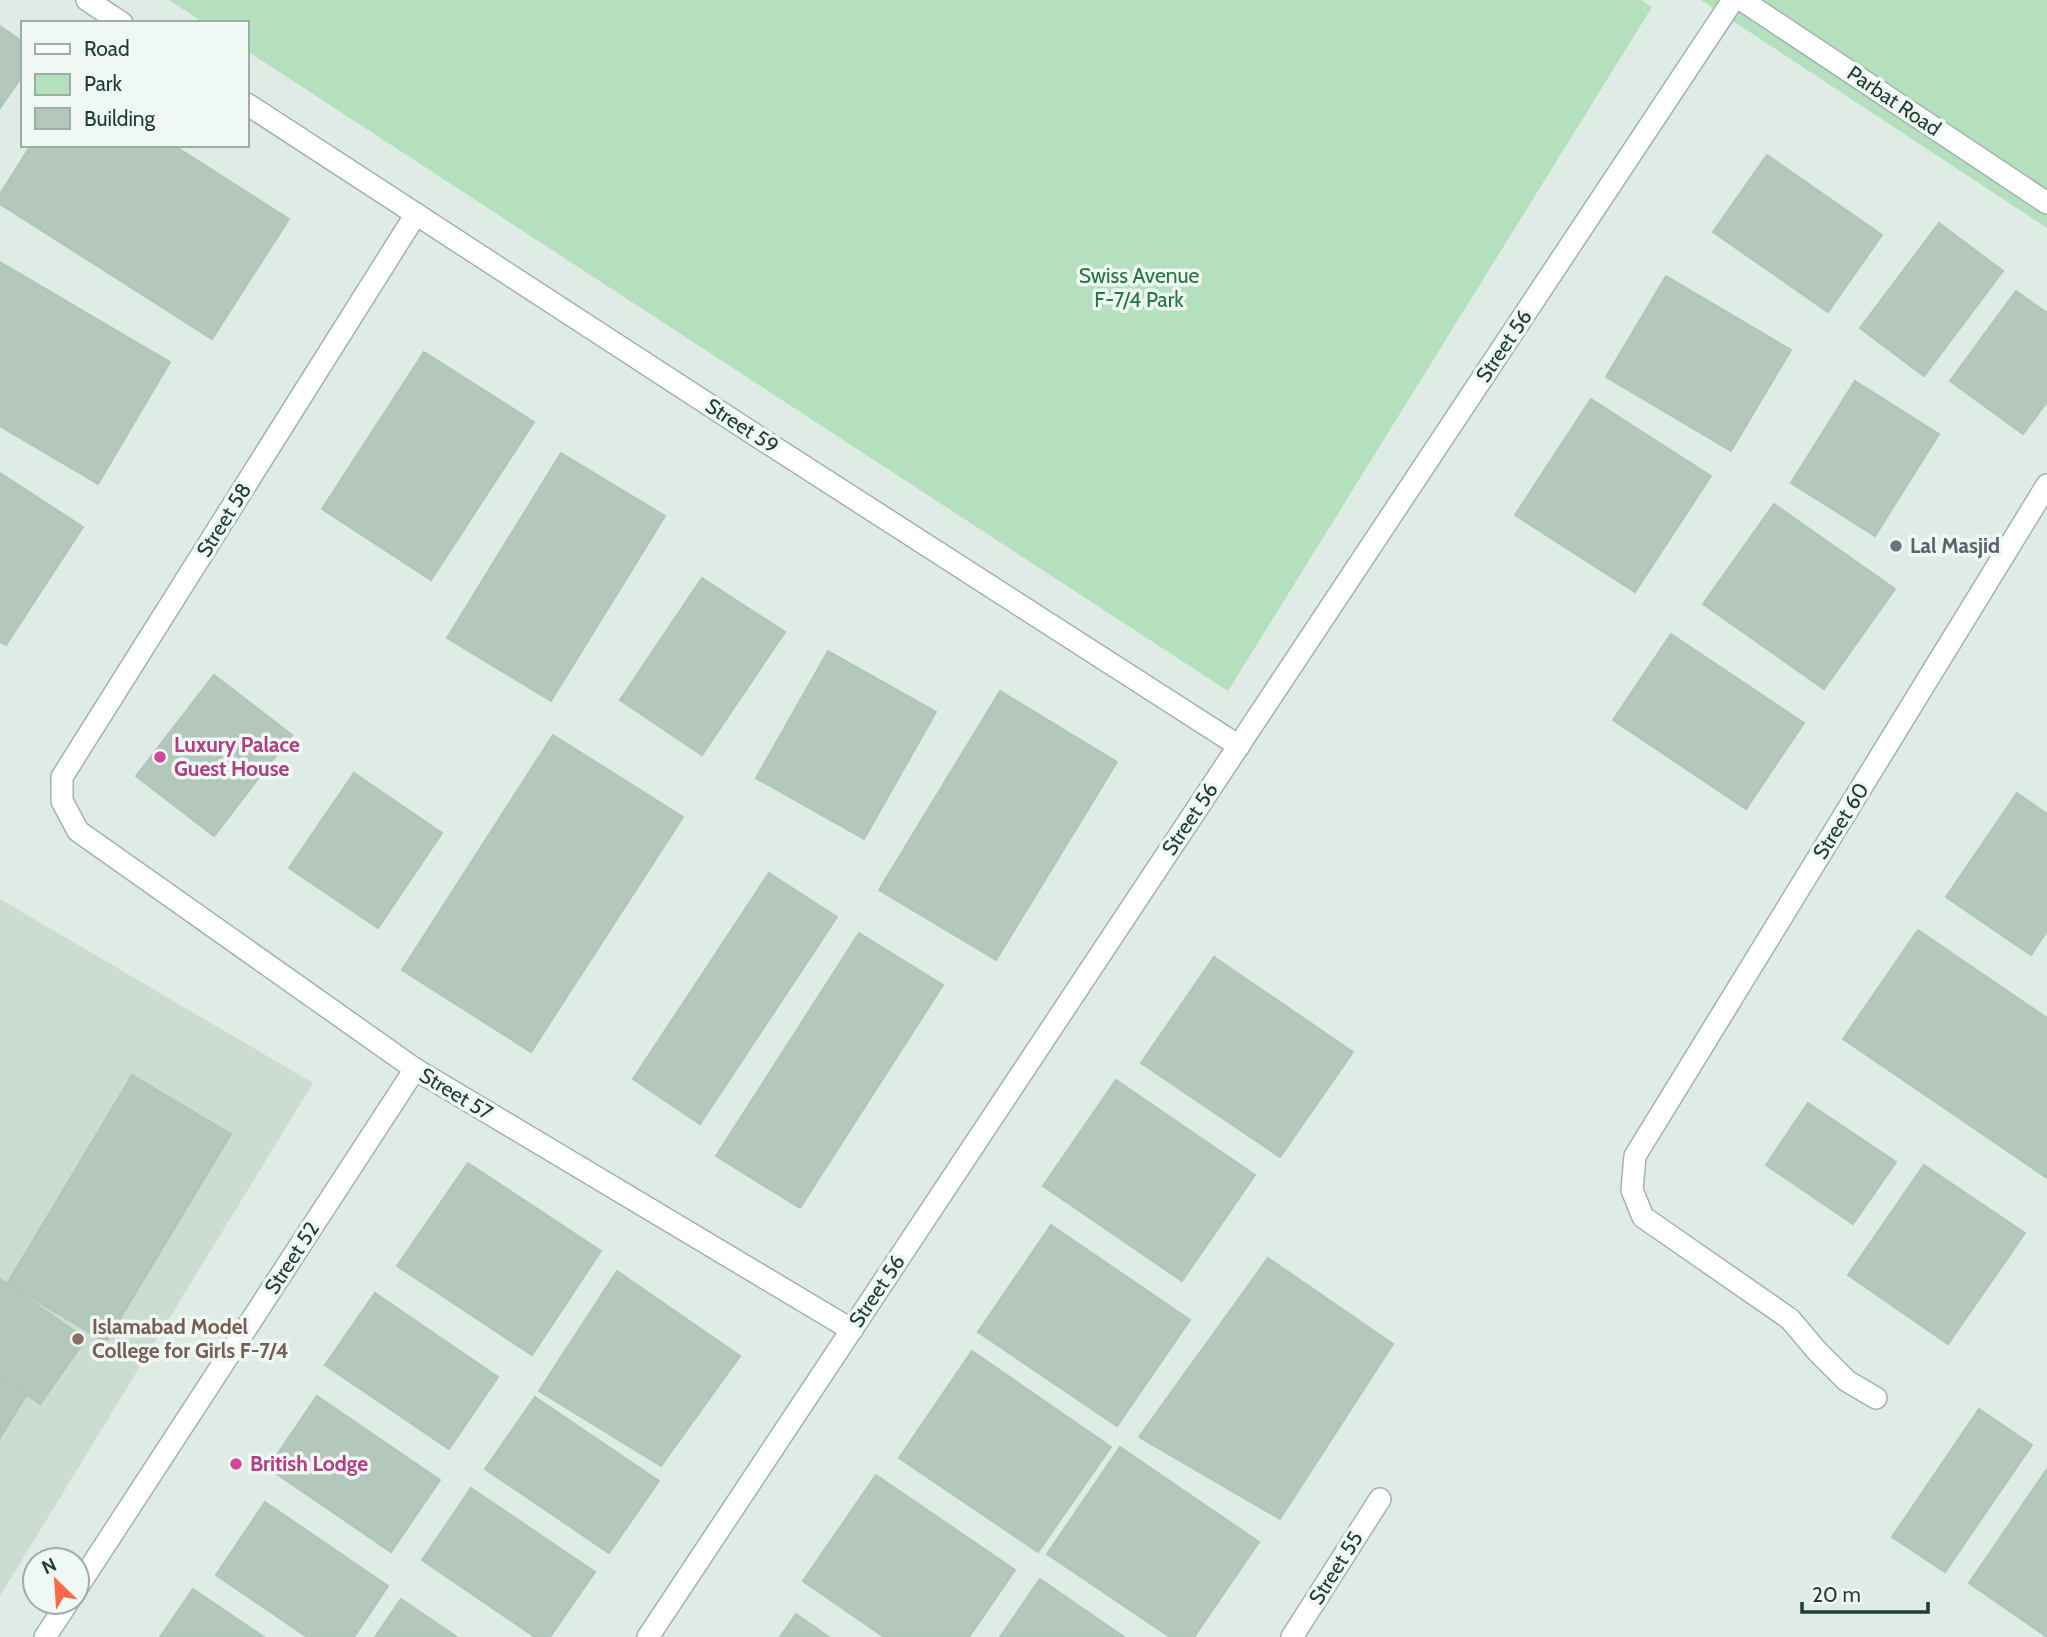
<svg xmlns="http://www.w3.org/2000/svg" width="2047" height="1637" font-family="Cabin,sans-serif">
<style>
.built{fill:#ccdcd3}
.green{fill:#b4e0bd}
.building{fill:#b3c7bd;stroke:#b0c6bb;stroke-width:2}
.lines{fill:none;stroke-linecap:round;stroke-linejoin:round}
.minor-casing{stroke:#a1b4ac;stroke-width:24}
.minor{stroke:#fff;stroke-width:21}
.worship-dot{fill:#6b7280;stroke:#eff8f3;stroke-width:2.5}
.hotel-dot{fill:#d1479c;stroke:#eff8f3;stroke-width:2.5}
.education-dot{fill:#8d6e63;stroke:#eff8f3;stroke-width:2.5}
.labels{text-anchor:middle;stroke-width:7;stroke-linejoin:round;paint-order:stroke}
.street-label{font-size:21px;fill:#1e3d32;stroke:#eff8f3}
.park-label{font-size:21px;fill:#23783e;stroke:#eff8f3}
.worship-label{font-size:21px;font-weight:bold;fill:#5b616d;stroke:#eff8f3;text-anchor:start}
.hotel-label{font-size:21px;font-weight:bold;fill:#b23c85;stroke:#eff8f3;text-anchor:start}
.education-label{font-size:21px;font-weight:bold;fill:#785e54;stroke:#eff8f3;text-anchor:start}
</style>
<rect width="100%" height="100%" fill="#deece5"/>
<polygon class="built" points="0,899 313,1083 0,1596"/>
<g class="green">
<polygon points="169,0 1641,0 1652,7 1228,691 247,51 247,23 204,23"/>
<polygon points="1701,0 2047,0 2047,228"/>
</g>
<g class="building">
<polygon points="0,26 23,42 23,75 0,108"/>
<polygon points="31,145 173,145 289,219 212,339 0,204 0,194"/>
<polygon points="1767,155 1882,235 1828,312 1713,232"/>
<polygon points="1939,223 2003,271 1924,376 1860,328"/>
<polygon points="0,262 170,362 98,484 0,426"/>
<polygon points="1666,276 1791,350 1731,451 1606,377"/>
<polygon points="2016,291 2047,313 2047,402 2023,434 1950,381"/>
<polygon points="424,352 534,422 431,580 322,509"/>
<polygon points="1855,381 1939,434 1875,536 1791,483"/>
<polygon points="1591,399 1711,476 1635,592 1515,515"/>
<polygon points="561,453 665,516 551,701 447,638"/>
<polygon points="0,473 83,527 6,645 0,642"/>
<polygon points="1774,504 1895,589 1824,689 1703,604"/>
<polygon points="702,578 785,632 702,755 620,700"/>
<polygon points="1671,634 1804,723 1746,809 1613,720"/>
<polygon points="828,651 936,712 864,839 756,778"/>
<polygon points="214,675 292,735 214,836 136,776"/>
<polygon points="1000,691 1117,762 996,960 879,890"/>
<polygon points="553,735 683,817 531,1052 402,970"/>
<polygon points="354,773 442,833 378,928 289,868"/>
<polygon points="2017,793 2047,814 2047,931 2031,955 1946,897"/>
<polygon points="769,873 837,917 700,1124 633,1079"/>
<polygon points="1918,930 2047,1018 2047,1178 1843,1039"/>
<polygon points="859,933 943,985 800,1208 716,1156"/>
<polygon points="1214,957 1353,1052 1280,1157 1141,1063"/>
<polygon points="132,1075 231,1134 106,1342 7,1284"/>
<polygon points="1116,1080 1255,1175 1182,1281 1043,1186"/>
<polygon points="1808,1103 1896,1162 1853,1224 1766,1165"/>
<polygon points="468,1163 601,1251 532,1355 397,1266"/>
<polygon points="1924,1165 2025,1233 1948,1344 1848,1275"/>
<polygon points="1051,1225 1190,1320 1117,1426 978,1332"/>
<polygon points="1268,1258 1393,1344 1280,1519 1139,1437"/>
<polygon points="617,1271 740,1356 661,1466 539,1391"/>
<polygon points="0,1279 86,1339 40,1404 0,1376"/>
<polygon points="375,1293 498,1377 449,1449 325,1365"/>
<polygon points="972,1351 1111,1447 1038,1552 899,1458"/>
<polygon points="0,1378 27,1394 0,1438"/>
<polygon points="317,1396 440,1480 391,1552 268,1468"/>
<polygon points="535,1397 659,1481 609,1553 485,1469"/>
<polygon points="1979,1409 2032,1445 1945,1572 1892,1537"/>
<polygon points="1120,1447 1259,1542 1194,1637 1170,1637 1047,1554"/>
<polygon points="2047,1469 2047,1637 1969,1583"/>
<polygon points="876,1475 1015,1570 969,1637 884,1637 803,1581"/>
<polygon points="471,1488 595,1572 550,1637 535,1637 422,1560"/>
<polygon points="265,1502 388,1586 354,1637 307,1637 216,1575"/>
<polygon points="1040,1579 1124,1637 1000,1637"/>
<polygon points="193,1589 264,1637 160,1637"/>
<polygon points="401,1599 457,1637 375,1637"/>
<polygon points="796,1614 829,1637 780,1637"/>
</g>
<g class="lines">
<g class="minor-casing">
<g id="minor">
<polyline points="87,0 122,23"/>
<polyline points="1742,0 2047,203"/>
<polyline points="247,104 763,440 1239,746"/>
<polyline points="416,214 62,777 62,801 78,831 415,1069 852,1330"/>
<polyline points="1876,1398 1847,1381 1817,1351 1790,1319 1643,1217 1632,1190 1635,1156 2047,485"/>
<polyline points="77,1588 415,1069"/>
<polyline points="45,1637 68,1602"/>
<polyline points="648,1637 1733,0"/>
<polyline points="1292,1637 1380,1499"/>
</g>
</g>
<use href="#minor" class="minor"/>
</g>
<circle class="worship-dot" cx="1896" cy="546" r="7"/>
<g class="hotel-dot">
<circle cx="160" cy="757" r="7"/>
<circle cx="236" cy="1464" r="7"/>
</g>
<circle class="education-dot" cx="78" cy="1339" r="7"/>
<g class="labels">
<g class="street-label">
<text transform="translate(1894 101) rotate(34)" y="7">Parbat Road</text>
<text transform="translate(1504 346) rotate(-56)" y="7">Street 56</text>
<text transform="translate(742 426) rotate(33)" y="7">Street 59</text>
<text transform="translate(224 520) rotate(-58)" y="7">Street 58</text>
<text transform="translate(1190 819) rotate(-56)" y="7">Street 56</text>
<text transform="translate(1841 821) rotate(-58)" y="7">Street 60</text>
<text transform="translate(456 1094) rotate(31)" y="7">Street 57</text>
<text transform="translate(292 1258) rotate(-57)" y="7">Street 52</text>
<text transform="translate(877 1291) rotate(-56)" y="7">Street 56</text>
<text transform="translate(1336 1568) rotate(-58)" y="7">Street 55</text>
</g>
<g class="park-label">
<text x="1139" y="283">Swiss Avenue<tspan x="1139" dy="24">F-7/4 Park</tspan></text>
</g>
<g class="worship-label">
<text x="1910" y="553">Lal Masjid</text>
</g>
<g class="hotel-label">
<text x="174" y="752">Luxury Palace<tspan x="174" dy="24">Guest House</tspan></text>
<text x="250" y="1471">British Lodge</text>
</g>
<g class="education-label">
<text x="92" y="1334">Islamabad Model<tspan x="92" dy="24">College for Girls F-7/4</tspan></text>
</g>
</g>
<rect x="21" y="21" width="228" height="126" fill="#eff8f3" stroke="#9bada6" stroke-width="2"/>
<rect x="35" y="44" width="35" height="10" fill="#ffffff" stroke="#9bada6" stroke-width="2"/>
<text x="84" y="56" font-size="21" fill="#1e3d32">Road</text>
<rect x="35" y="74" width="35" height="21" fill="#b4e0bd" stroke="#9bada6" stroke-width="2"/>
<text x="84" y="91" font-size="21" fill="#1e3d32">Park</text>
<rect x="35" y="108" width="35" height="21" fill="#b3c7bd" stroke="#9bada6" stroke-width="2"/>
<text x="84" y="126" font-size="21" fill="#1e3d32">Building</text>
<g transform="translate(56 1581) rotate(335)"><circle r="33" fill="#eff8f3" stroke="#9bada6" stroke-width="2"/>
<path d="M0-5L12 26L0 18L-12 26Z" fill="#ff6949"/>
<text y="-10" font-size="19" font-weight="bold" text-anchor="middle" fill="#1e3d32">N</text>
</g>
<path d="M1802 1602v10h126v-10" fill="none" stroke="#1e3d32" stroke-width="3.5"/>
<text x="1812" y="1602" font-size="21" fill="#1e3d32" stroke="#eff8f3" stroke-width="5" paint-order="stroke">20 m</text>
</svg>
